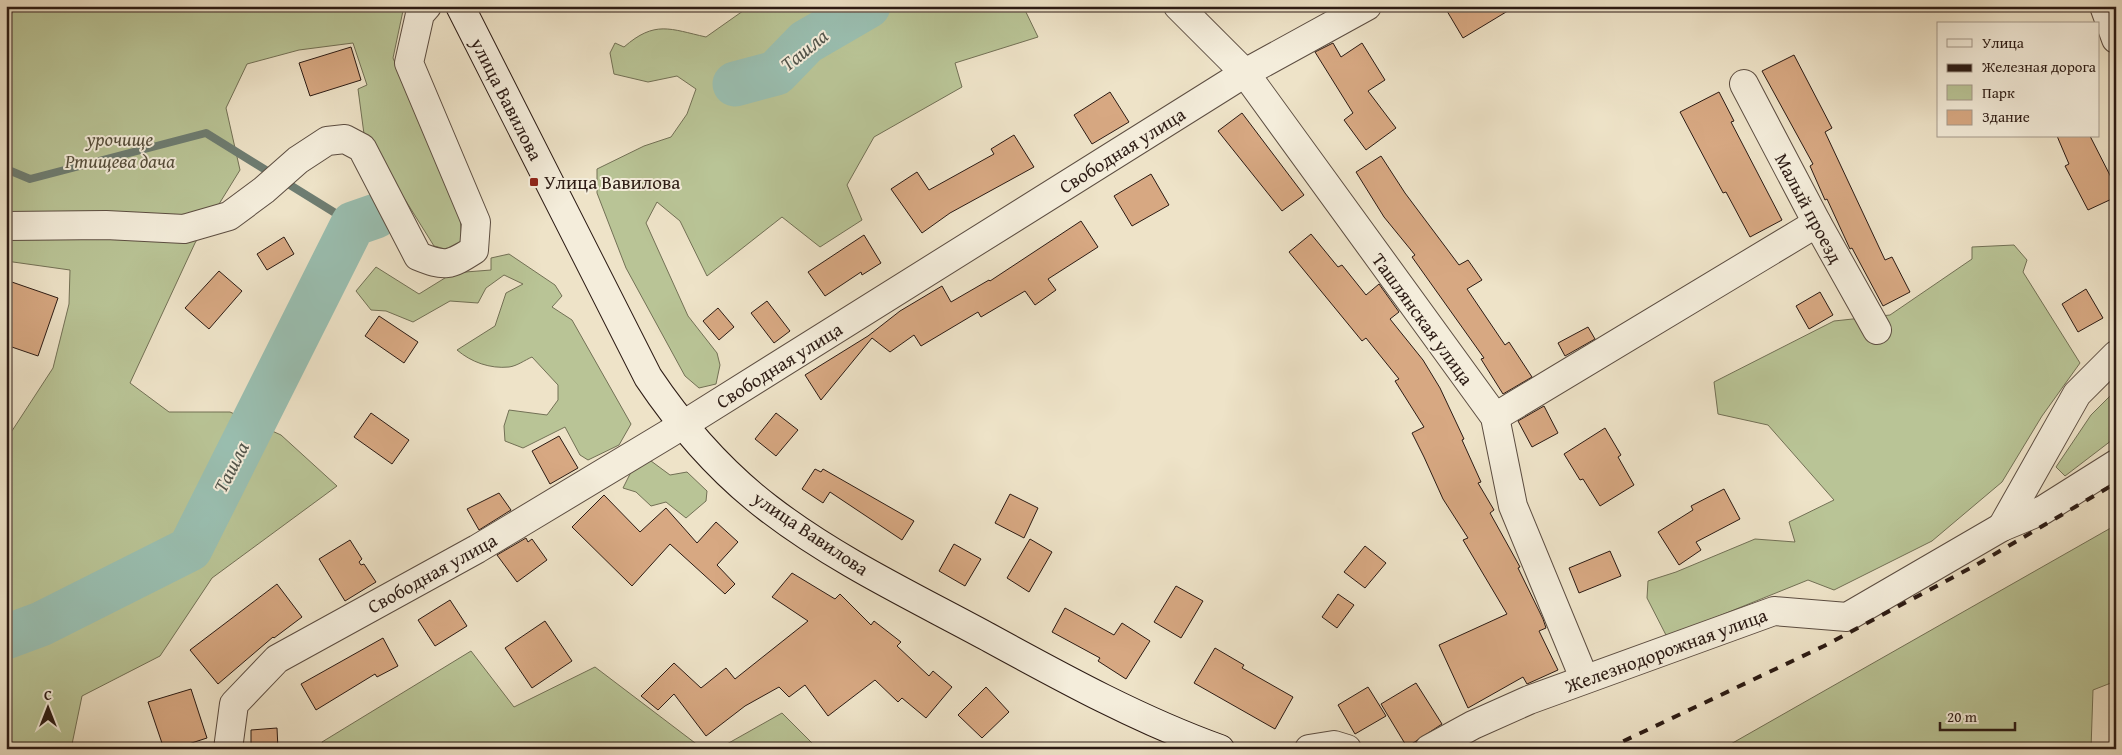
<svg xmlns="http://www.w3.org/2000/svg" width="2122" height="755" font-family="'Gentium Book Plus',serif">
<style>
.green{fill:#b9c496;stroke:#727055}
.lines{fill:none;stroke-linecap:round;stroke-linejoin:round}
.stream{stroke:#6e7d72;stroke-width:8}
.river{stroke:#9abfb1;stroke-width:45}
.building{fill:#d7a882;stroke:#2c1b14}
.minor-casing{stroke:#5c4d41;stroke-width:30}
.secondary-casing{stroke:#2c1b14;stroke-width:30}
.minor{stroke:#f4eddb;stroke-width:28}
.secondary{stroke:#f4eddb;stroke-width:28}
.rail{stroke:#2c1b14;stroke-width:4;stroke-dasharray:9 9;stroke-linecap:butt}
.poi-dot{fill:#8f2418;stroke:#f4eddb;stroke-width:2}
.labels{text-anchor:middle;stroke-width:4;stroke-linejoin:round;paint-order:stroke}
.street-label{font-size:19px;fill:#2c1b14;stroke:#f4eddb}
.park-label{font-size:19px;font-style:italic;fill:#564e3b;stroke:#f4eddb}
.poi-label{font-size:19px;fill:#2c1b14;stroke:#f4eddb;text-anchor:start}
.water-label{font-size:20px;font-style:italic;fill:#52544b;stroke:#f4eddb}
</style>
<rect width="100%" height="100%" fill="#eee3c8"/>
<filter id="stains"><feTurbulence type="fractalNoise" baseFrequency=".004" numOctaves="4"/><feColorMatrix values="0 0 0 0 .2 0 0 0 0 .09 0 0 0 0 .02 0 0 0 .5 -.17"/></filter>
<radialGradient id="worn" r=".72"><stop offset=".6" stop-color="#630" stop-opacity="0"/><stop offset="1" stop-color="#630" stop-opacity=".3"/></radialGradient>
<g class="green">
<polygon points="16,6 357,6 362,11 371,6 404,6 393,58 459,203 462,244 449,250 434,246 364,134 358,89 367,85 353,43 299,50 247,64 226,108 240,170 195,243 130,383 169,412 230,412 281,435 337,486 212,578 160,656 82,696 71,749 6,749 6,440 53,368 69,304 70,270 6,261 6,24"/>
<path d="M750,6H1023L1038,37L955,63L962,87L874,137L847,185L862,220L820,247L782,217L707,276L680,221L657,202L646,223L688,316L717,353L720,365L716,384L699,388L685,376L626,268L597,193V169L644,146L671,137L687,114L696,89L677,76L648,82L614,74L610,53L615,43L624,47C655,20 670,29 706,37Z"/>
<polygon points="2014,245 2027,260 2023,272 2080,363 2042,416 2002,482 1932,541 1834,590 1808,580 1667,637 1647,598 1648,581 1676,572 1755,539 1795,542 1789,522 1834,500 1768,425 1718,414 1714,382 1834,321 1890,315 1972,259 1972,247"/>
<path d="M509,254L555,285L562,296L552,307L572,320L631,424L619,445L588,460L580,455L565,427L523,448L505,441L504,426L509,410L547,415L558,400V385L532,357C525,360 517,366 509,367C490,369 471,362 457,350L495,326L506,293L523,284L504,275L486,288L478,303L450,301L413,322L386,311L371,310L356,291L376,267L419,294L453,273L491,270V258Z"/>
<polygon points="2116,390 2116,437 2065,476 2056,467 2091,415"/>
<polygon points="647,458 670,475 687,472 707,491 706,501 686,518 666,502 651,506 636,492 623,488 634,466"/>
<polygon points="2116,525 2116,681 2093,690 2091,749 1722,749"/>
<polygon points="471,651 514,707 595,667 703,749 323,749 322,742"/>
<polygon points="782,713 817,748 718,749"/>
</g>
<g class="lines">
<polyline class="stream" points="6,169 30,179 206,133 353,224"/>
<g class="river">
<polyline points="735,84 776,73 806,42 868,6"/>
<polyline points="6,637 41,624 190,549 353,224 376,216"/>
</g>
</g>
<g class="building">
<polygon points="1444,6 1516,6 1463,38"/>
<polygon points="1333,43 1341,57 1362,43 1385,80 1368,91 1396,128 1366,150 1344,120 1353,113 1315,52"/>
<polygon points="351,47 361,80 310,96 299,63"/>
<polygon points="1794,55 1832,128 1825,132 1885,260 1892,257 1910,292 1883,306 1852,248 1850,249 1827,199 1825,200 1810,166 1813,164 1762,71"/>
<polygon points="1110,92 1129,122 1092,144 1074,115"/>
<polygon points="1719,92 1734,121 1731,122 1782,220 1750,237 1726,192 1723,193 1680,112"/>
<polygon points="1242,113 1304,195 1282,211 1218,131"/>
<polygon points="1014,135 1034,167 950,213 922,233 891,189 917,172 929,190 994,154 991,149"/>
<polygon points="2057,136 2090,136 2116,187 2116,197 2088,210 2065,166 2069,164"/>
<polygon points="1381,156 1405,193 1459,265 1468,260 1482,280 1467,289 1505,345 1509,342 1532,377 1503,394 1481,359 1484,358 1412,257 1415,255 1384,217 1356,172"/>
<polygon points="1151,174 1169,205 1132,226 1114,196"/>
<polygon points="1081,221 1098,247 1048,279 1056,290 1035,305 1025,291 981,317 978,312 921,346 914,335 890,352 872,338 821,400 805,375 868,336 900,311 942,286 951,302 989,280 990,281"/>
<polygon points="1311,234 1338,267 1342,265 1366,295 1379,284 1399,312 1390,319 1423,360 1440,388 1464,439 1462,440 1481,482 1478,483 1494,510 1490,513 1520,567 1518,568 1543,619 1546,628 1539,631 1558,670 1527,684 1523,677 1468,708 1439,645 1507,614 1463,540 1468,538 1443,499 1424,457 1412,433 1424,427 1395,381 1399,379 1366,338 1362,341 1289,252"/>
<polygon points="864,235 881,263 862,275 861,272 825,296 808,272"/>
<polygon points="284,237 294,254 267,270 257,254"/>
<polygon points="219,271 242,291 209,329 185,308"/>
<polygon points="6,280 58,298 38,356 6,345"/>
<polygon points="2086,289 2103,318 2078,332 2062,304"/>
<polygon points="1820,292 1833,315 1809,329 1796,306"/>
<polygon points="767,301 790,331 774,343 751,313"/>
<polygon points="718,308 734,327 719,340 703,321"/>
<polygon points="379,316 418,342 404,363 365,336"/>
<polygon points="1588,327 1595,339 1565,356 1558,343"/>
<polygon points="1544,406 1558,433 1532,447 1518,421"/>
<polygon points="371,413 409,440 392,464 354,437"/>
<polygon points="776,413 798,430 776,456 755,439"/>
<polygon points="1605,428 1621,455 1618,457 1634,485 1600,506 1583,479 1580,480 1564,454"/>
<polygon points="559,436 578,468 550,484 532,451"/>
<polygon points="815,469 821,472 823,469 914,521 902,540 830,492 823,503 802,489"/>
<polygon points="1724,489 1740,519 1696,542 1701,550 1679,565 1658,532 1693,510 1691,506"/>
<polygon points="499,493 511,510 479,530 467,509"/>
<polygon points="1010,494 1038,508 1024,538 995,523"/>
<polygon points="604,495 640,532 666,508 697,543 716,522 738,542 717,565 735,584 725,594 670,544 632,586 572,527"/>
<polygon points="526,538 528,542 532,539 547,560 517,582 497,555"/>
<polygon points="1030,539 1052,552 1029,592 1007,578"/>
<polygon points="350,540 362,559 359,562 361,565 364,564 376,582 345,601 319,559"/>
<polygon points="954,544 981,559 965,586 939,571"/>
<polygon points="1365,546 1386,563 1365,588 1344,572"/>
<polygon points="1610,551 1621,576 1579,593 1569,568"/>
<polygon points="792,573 835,599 840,594 871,625 874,621 901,642 897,646 929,676 933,671 952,687 926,718 902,698 898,702 875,680 828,716 805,685 789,697 779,687 745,706 706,736 674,694 658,710 641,696 674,663 701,688 726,668 735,679 808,621 772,597"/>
<polygon points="277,584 302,617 274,638 273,637 218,684 190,650"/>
<polygon points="1176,586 1203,601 1181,638 1154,622"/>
<polygon points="1338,594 1354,605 1337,628 1322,617"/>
<polygon points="450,600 467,626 435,646 418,620"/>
<polygon points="1065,608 1114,635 1122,623 1150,641 1126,679 1098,661 1100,658 1052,632"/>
<polygon points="545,621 572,661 532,688 505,648"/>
<polygon points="383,638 398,666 377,677 375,674 316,710 301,684"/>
<polygon points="1215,648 1244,665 1242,668 1293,697 1275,729 1194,683"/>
<polygon points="1416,683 1442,724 1407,747 1381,704"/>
<polygon points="986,687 1009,712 982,738 958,715"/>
<polygon points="1368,687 1386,716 1355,734 1338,705"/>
<polygon points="191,689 207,738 173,749 164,749 148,702"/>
<polygon points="277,728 278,749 251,749 251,730"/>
</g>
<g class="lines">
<g class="minor-casing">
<g id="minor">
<polyline points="1178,6 1245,73 1495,417 1513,506 1584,678"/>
<polyline points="2104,6 2116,39"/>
<polyline points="1744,84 1817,223 1877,330"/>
<path d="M6,226L106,225L184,229L229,216L264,190L298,160L327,141L345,139L362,148L418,256C445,267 449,266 474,250L476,222L409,63L420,14L427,6"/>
<polyline points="1495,417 1817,223"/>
<polyline points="2002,527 2077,394 2116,355"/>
<polyline points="228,749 234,704 277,659 477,549 683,425 1245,73 1367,6"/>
<polyline points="1309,749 1334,745 1347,749"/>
<polyline points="1429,749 1473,725 1529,700 1774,611 1847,617 2002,527 2043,510 2116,464"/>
</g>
</g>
<g class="secondary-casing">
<path id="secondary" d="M460,6L648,377C681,426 721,472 768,508C834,559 912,596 986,636C1061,677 1139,720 1220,749"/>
</g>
<use href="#minor" class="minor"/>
<use href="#secondary" class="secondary"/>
<polyline class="rail" points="1607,749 1824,646 1976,565 2116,483"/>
</g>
<rect class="poi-dot" x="529" y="177" width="10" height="10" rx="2.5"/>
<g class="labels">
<g class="street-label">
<text transform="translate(507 99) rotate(63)" y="7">улица Вавилова</text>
<text transform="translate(1122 150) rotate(-32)" y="7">Свободная улица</text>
<text transform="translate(1809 208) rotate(62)" y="7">Малый проезд</text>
<text transform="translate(1423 319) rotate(54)" y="7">Ташлянская улица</text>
<text transform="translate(779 365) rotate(-32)" y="7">Свободная улица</text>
<text transform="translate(811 533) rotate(34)" y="7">улица Вавилова</text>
<text transform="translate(432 573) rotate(-29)" y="7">Свободная улица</text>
<text transform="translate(1666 650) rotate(-20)" y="7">Железнодорожная улица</text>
</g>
<g class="park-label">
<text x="120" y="146">урочище<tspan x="120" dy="22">Ртищева дача</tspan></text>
</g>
<g class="poi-label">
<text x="544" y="189">Улица Вавилова</text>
</g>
<g class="water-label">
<text transform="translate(804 50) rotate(-39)" y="7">Ташла</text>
<text transform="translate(231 467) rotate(-63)" y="7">Ташла</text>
</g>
</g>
<rect width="2122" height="755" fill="none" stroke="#eee3c8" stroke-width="25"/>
<rect x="8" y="8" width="2107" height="740" fill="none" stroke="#2c1b14" stroke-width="2.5"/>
<rect x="12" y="12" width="2097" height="730" fill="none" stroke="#2c1b14"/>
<rect x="1937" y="22" width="162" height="115" fill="#f4eddb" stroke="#a4998b"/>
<rect x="1947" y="39" width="25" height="8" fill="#f4eddb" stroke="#a4998b"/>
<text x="1982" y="48" font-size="15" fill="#2c1b14">Улица</text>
<rect x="1947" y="64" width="25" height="8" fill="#2c1b14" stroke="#a4998b"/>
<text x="1982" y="72" font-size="15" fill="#2c1b14">Железная дорога</text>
<rect x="1947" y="85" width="25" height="15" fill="#b9c496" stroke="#a4998b"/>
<text x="1982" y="98" font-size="15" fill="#2c1b14">Парк</text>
<rect x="1947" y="110" width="25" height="15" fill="#d7a882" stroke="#a4998b"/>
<text x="1982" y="122" font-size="15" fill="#2c1b14">Здание</text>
<g transform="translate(48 708)" stroke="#f4eddb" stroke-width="4" paint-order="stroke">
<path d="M0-4L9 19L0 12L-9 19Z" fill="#2c1b14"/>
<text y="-8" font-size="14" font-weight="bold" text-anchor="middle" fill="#2c1b14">С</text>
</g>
<path d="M1940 722v8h75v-8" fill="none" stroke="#2c1b14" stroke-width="2.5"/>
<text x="1947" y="722" font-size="15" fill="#2c1b14" stroke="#f4eddb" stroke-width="4" paint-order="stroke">20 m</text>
<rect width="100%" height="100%" filter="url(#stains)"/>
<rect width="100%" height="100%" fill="url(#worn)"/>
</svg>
